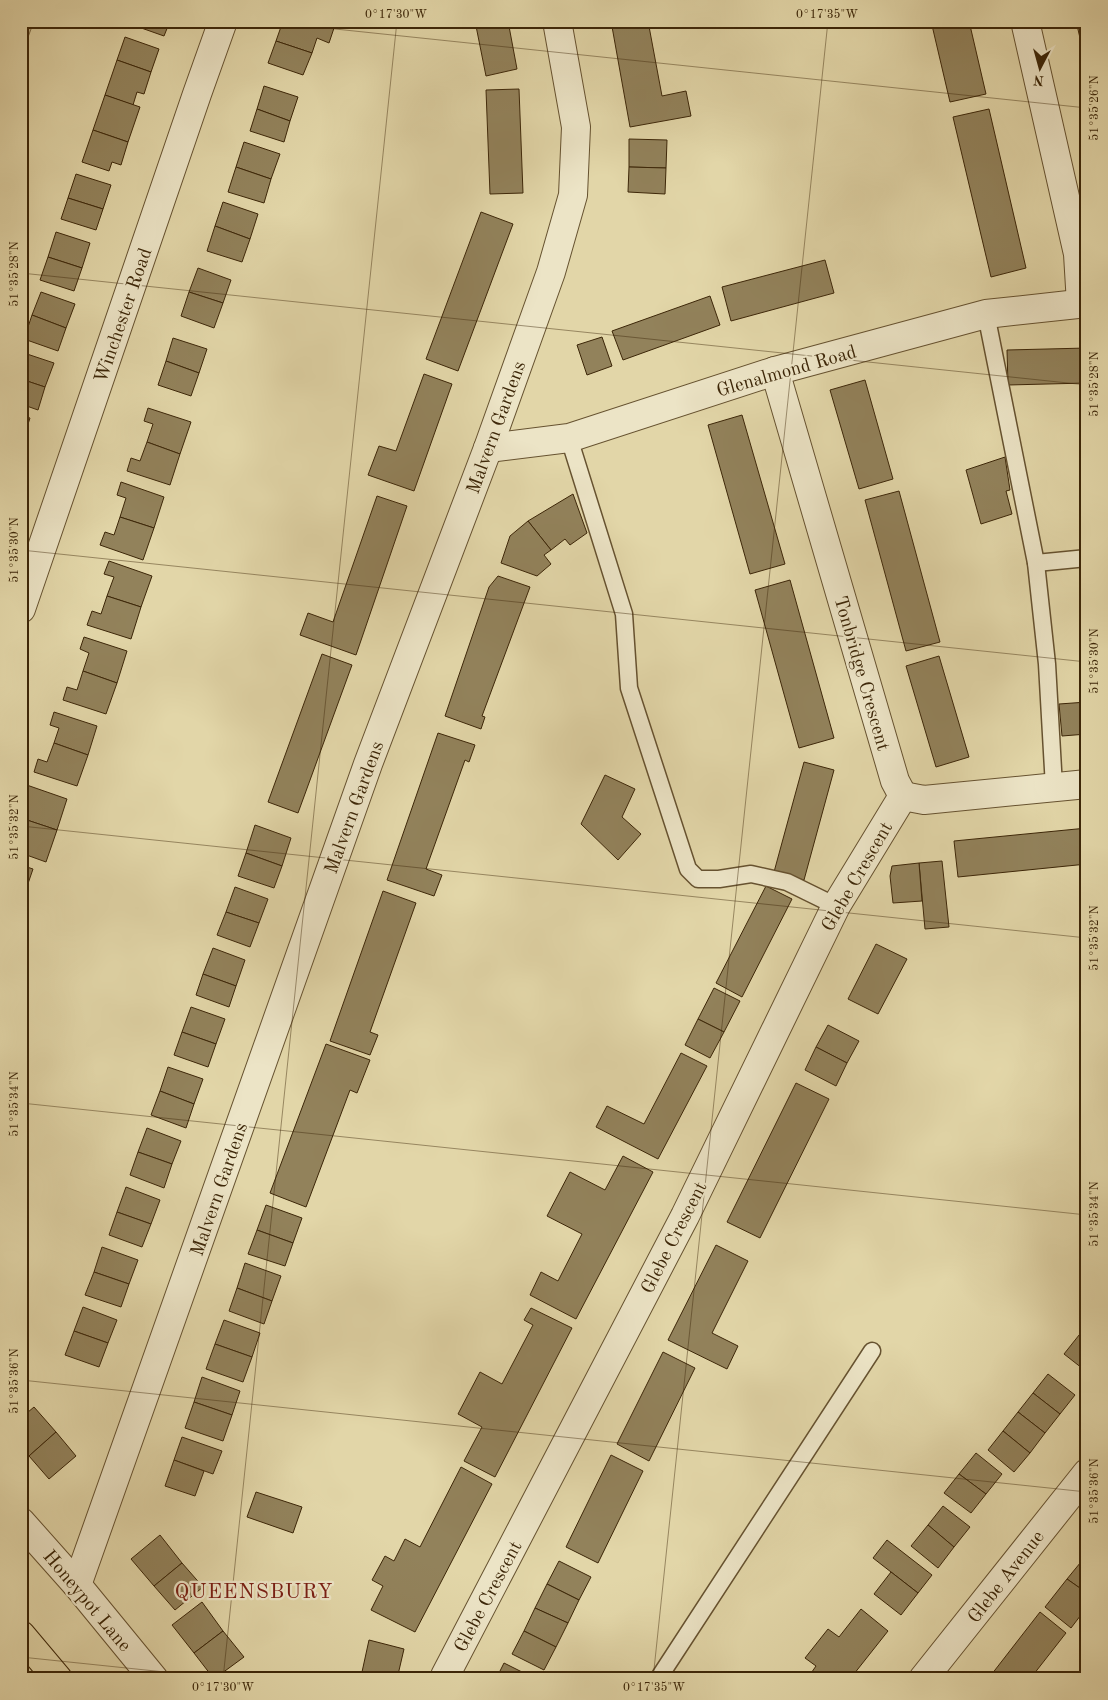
<svg xmlns="http://www.w3.org/2000/svg" width="1108" height="1700" font-family="'Old Standard TT',serif">
<style>
.green{fill:#c6b88d;stroke:#816f4a}
.building{fill:#92825b;stroke:#3c2608}
.lines{fill:none;stroke-linecap:round;stroke-linejoin:round}
.lane-casing{stroke:#665230;stroke-width:19}
.street-casing{stroke:#665230;stroke-width:30}
.primary-casing{stroke:#3c2608;stroke-width:30}
.lane{stroke:#ece4c6;stroke-width:16}
.street{stroke:#ece4c6;stroke-width:28}
.primary{stroke:#e2d6a8;stroke-width:28}
.ticks{fill:none;stroke:#3c2608;stroke-width:1;stroke-opacity:0.45}
.labels{text-anchor:middle;stroke-width:4.5;stroke-linejoin:round;paint-order:stroke}
.street-label{font-size:19px;fill:#3c2608;stroke:#ece4c6}
.quarter-label{font-size:21px;letter-spacing:1px;fill:#7a1f14;stroke:#ece4c6}
.neatline{fill:none;stroke:#3c2608;stroke-width:2}
.ticks-label{font-size:12px;text-anchor:middle;fill:#3c2608}
</style>
<rect width="100%" height="100%" fill="#e2d6a8"/>
<filter id="stains"><feTurbulence type="fractalNoise" baseFrequency=".004" numOctaves="4"/><feColorMatrix values="0 0 0 0 .2 0 0 0 0 .09 0 0 0 0 .02 0 0 0 .5 -.17"/></filter>
<radialGradient id="worn" r=".72"><stop offset=".6" stop-color="#630" stop-opacity="0"/><stop offset="1" stop-color="#630" stop-opacity=".3"/></radialGradient>
<polygon class="green" points="21,21 34,21 21,56"/>
<g class="building">
<polygon points="131,21 170,21 164,36 130,24"/>
<polygon points="283,21 324,21 335,25 329,43 317,38 312,53 276,41"/>
<polygon points="475,21 508,21 517,69 486,76"/>
<polygon points="611,21 648,21 662,96 686,91 691,116 630,127"/>
<polygon points="931,21 969,21 986,94 950,102"/>
<polygon points="1076,21 1087,21 1087,55 1084,55"/>
<polygon points="125,37 159,49 151,72 117,60"/>
<polygon points="276,41 312,53 303,75 268,63"/>
<polygon points="117,60 151,72 144,94 137,92 133,105 105,95"/>
<polygon points="264,86 298,97 290,121 257,109"/>
<polygon points="519,89 523,193 490,194 486,90"/>
<polygon points="105,95 140,107 128,142 93,130"/>
<polygon points="257,109 290,121 284,142 250,131"/>
<polygon points="989,109 1026,268 991,277 953,117"/>
<polygon points="93,130 128,142 121,165 112,162 109,171 82,162"/>
<polygon points="629,139 667,140 666,168 629,167"/>
<polygon points="244,142 280,154 271,179 236,167"/>
<polygon points="236,167 271,179 264,203 228,192"/>
<polygon points="629,167 666,168 665,194 628,192"/>
<polygon points="76,174 111,185 103,209 68,198"/>
<polygon points="68,198 103,209 96,230 61,219"/>
<polygon points="223,202 258,214 250,239 215,226"/>
<polygon points="481,212 513,224 458,371 426,359"/>
<polygon points="215,226 250,239 242,262 207,251"/>
<polygon points="56,232 90,243 82,268 48,257"/>
<polygon points="48,257 82,268 74,291 40,280"/>
<polygon points="825,260 834,293 731,321 722,287"/>
<polygon points="198,268 231,280 223,303 189,292"/>
<polygon points="41,292 75,304 66,328 32,315"/>
<polygon points="189,292 223,303 214,328 181,316"/>
<polygon points="710,296 720,325 623,360 612,331"/>
<polygon points="32,315 66,328 58,351 24,339"/>
<polygon points="602,337 612,366 587,375 577,345"/>
<polygon points="173,338 207,349 199,373 166,361"/>
<polygon points="1087,348 1087,383 1008,385 1007,350"/>
<polygon points="21,352 54,363 45,387 21,379"/>
<polygon points="166,361 199,373 191,396 158,385"/>
<polygon points="424,374 452,384 414,491 368,475 379,446 396,451"/>
<polygon points="21,379 45,387 38,410 21,404"/>
<polygon points="865,380 893,479 859,489 830,390"/>
<polygon points="148,408 191,422 180,454 147,442 153,424 144,421"/>
<polygon points="21,415 30,418 21,446"/>
<polygon points="742,415 785,564 750,574 708,425"/>
<polygon points="147,442 180,454 170,485 127,471 131,458 140,461"/>
<polygon points="1005,457 1010,490 1006,491 1012,514 981,524 966,470"/>
<polygon points="121,482 164,497 154,528 120,517 126,498 117,495"/>
<polygon points="899,491 940,642 906,651 865,500"/>
<polygon points="573,494 587,533 570,545 565,539 551,550 528,521"/>
<polygon points="377,496 407,506 356,655 300,635 308,613 333,622"/>
<polygon points="120,517 154,528 143,560 100,545 105,532 114,535"/>
<polygon points="528,521 551,550 544,555 551,564 537,576 501,563 510,536"/>
<polygon points="109,561 152,576 141,607 107,596 114,577 104,574"/>
<polygon points="498,576 530,587 482,716 485,717 481,729 445,716 489,587"/>
<polygon points="790,580 834,738 799,748 755,590"/>
<polygon points="107,596 141,607 131,639 87,625 92,611 101,614"/>
<polygon points="84,637 127,651 117,683 83,671 89,653 80,649"/>
<polygon points="322,654 352,665 298,813 268,802"/>
<polygon points="939,656 969,757 936,767 906,666"/>
<polygon points="83,671 117,683 106,714 63,700 67,687 77,690"/>
<polygon points="1087,702 1087,734 1062,736 1059,704"/>
<polygon points="54,712 97,726 88,755 54,743 59,728 50,725"/>
<polygon points="438,733 475,745 469,762 465,760 426,869 442,875 434,896 387,880"/>
<polygon points="54,743 88,755 77,786 34,772 38,759 47,762"/>
<polygon points="804,762 834,770 804,880 774,872"/>
<polygon points="605,775 635,789 622,817 641,834 618,860 581,824"/>
<polygon points="21,783 67,799 57,830 21,818"/>
<polygon points="21,818 57,830 46,862 21,853"/>
<polygon points="255,825 291,838 282,866 246,853"/>
<polygon points="1087,828 1087,864 958,877 954,841"/>
<polygon points="246,853 282,866 274,888 238,876"/>
<polygon points="942,861 949,927 925,929 919,863"/>
<polygon points="919,863 922,901 893,903 890,876 892,866"/>
<polygon points="21,865 33,869 22,901 21,900"/>
<polygon points="766,886 792,899 742,997 716,983"/>
<polygon points="235,887 268,899 259,923 226,912"/>
<polygon points="383,891 416,903 370,1032 378,1035 370,1055 330,1041"/>
<polygon points="226,912 259,923 250,947 217,935"/>
<polygon points="876,944 907,959 878,1014 848,999"/>
<polygon points="213,948 245,960 236,986 203,974"/>
<polygon points="203,974 236,986 229,1007 196,995"/>
<polygon points="714,988 740,1001 724,1032 698,1019"/>
<polygon points="191,1007 225,1019 216,1044 182,1032"/>
<polygon points="698,1019 724,1032 710,1058 685,1045"/>
<polygon points="828,1025 859,1041 847,1063 816,1047"/>
<polygon points="182,1032 216,1044 208,1067 174,1055"/>
<polygon points="326,1044 370,1060 357,1093 350,1090 306,1207 270,1193"/>
<polygon points="816,1047 847,1063 836,1086 805,1070"/>
<polygon points="681,1053 707,1066 658,1159 596,1127 607,1106 644,1124"/>
<polygon points="168,1067 203,1079 194,1104 160,1091"/>
<polygon points="796,1083 829,1099 760,1238 727,1222"/>
<polygon points="160,1091 194,1104 186,1128 151,1115"/>
<polygon points="147,1128 181,1141 172,1164 138,1152"/>
<polygon points="138,1152 172,1164 164,1188 130,1175"/>
<polygon points="623,1156 653,1172 576,1319 530,1295 541,1272 558,1281 582,1234 547,1216 570,1172 605,1190"/>
<polygon points="126,1187 160,1200 151,1224 117,1212"/>
<polygon points="266,1205 302,1218 293,1243 257,1230"/>
<polygon points="117,1212 151,1224 142,1247 109,1235"/>
<polygon points="257,1230 293,1243 285,1266 248,1254"/>
<polygon points="716,1245 748,1261 712,1333 738,1346 727,1369 668,1340"/>
<polygon points="102,1247 138,1260 129,1284 94,1272"/>
<polygon points="245,1263 281,1276 272,1301 237,1288"/>
<polygon points="94,1272 129,1284 121,1307 85,1295"/>
<polygon points="237,1288 272,1301 264,1324 229,1311"/>
<polygon points="83,1307 117,1320 108,1343 74,1331"/>
<polygon points="531,1308 572,1328 495,1477 464,1461 482,1427 458,1414 480,1372 502,1384 533,1325 524,1320"/>
<polygon points="224,1320 260,1333 252,1357 215,1344"/>
<polygon points="1087,1325 1087,1372 1064,1354"/>
<polygon points="74,1331 108,1343 99,1367 65,1355"/>
<polygon points="215,1344 252,1357 243,1382 206,1369"/>
<polygon points="663,1352 695,1368 649,1461 617,1444"/>
<polygon points="1048,1374 1075,1395 1060,1414 1033,1393"/>
<polygon points="202,1377 240,1391 232,1415 194,1402"/>
<polygon points="1033,1393 1060,1414 1045,1433 1018,1412"/>
<polygon points="194,1402 232,1415 223,1441 185,1428"/>
<polygon points="34,1407 56,1432 29,1456 21,1447 21,1418"/>
<polygon points="1018,1412 1045,1433 1030,1453 1003,1431"/>
<polygon points="1003,1431 1030,1453 1014,1472 988,1450"/>
<polygon points="56,1432 76,1456 49,1479 29,1456"/>
<polygon points="182,1437 222,1451 213,1474 174,1460"/>
<polygon points="976,1453 1002,1474 986,1494 959,1474"/>
<polygon points="611,1455 643,1471 598,1563 566,1547"/>
<polygon points="174,1460 204,1471 195,1496 165,1486"/>
<polygon points="461,1467 492,1484 415,1632 371,1610 383,1586 372,1580 385,1556 394,1561 405,1539 420,1547"/>
<polygon points="959,1474 986,1494 971,1513 944,1493"/>
<polygon points="256,1492 302,1507 293,1533 247,1517"/>
<polygon points="943,1506 970,1527 954,1547 928,1525"/>
<polygon points="928,1525 954,1547 938,1568 911,1546"/>
<polygon points="160,1535 182,1563 154,1586 131,1559"/>
<polygon points="887,1540 932,1575 918,1593 873,1558"/>
<polygon points="1085,1557 1087,1558 1087,1593 1067,1579"/>
<polygon points="559,1561 591,1577 579,1600 547,1584"/>
<polygon points="182,1563 203,1587 175,1610 154,1586"/>
<polygon points="891,1572 918,1593 901,1615 874,1594"/>
<polygon points="1067,1579 1087,1593 1087,1607 1071,1628 1045,1607"/>
<polygon points="547,1584 579,1600 568,1623 535,1608"/>
<polygon points="202,1602 223,1631 194,1653 172,1625"/>
<polygon points="535,1608 568,1623 556,1647 524,1631"/>
<polygon points="861,1609 888,1631 850,1679 807,1679 816,1666 805,1658 828,1629 839,1637"/>
<polygon points="1040,1612 1066,1633 1030,1679 988,1679"/>
<polygon points="223,1631 244,1657 214,1679 194,1653"/>
<polygon points="524,1631 556,1647 544,1670 512,1654"/>
<polygon points="369,1640 404,1649 397,1679 362,1672"/>
<polygon points="504,1663 534,1678 534,1679 496,1679"/>
<polygon points="362,1672 392,1679 360,1679"/>
</g>
<g class="lines">
<g class="lane-casing">
<g id="lane">
<polyline points="986,314 1036,563 1047,664 1054,787"/>
<polyline points="569,438 624,614 629,688 688,869 698,879 719,879 751,874 787,882 836,906"/>
<polyline points="1036,563 1087,558"/>
<polyline points="658,1679 872,1351"/>
</g>
</g>
<g class="street-casing">
<g id="street">
<polyline points="1025,21 1078,254 1081,304"/>
<polyline points="775,371 895,781 903,796"/>
<polyline points="488,448 569,438 775,371 986,314 1087,303"/>
<polyline points="21,609 197,94 223,21"/>
<polyline points="903,796 924,800 1087,784"/>
<polyline points="21,1522 77,1585 154,1679"/>
<polyline points="77,1585 368,764 488,448 551,272 573,195 576,127 557,21"/>
<polyline points="446,1679 445,1676 685,1216 836,906 903,796"/>
<polyline points="923,1679 1087,1473"/>
</g>
</g>
<g class="primary-casing">
<polyline id="primary" points="21,1635 58,1679"/>
</g>
<use href="#lane" class="lane"/>
<use href="#street" class="street"/>
<use href="#primary" class="primary"/>
</g>
<path class="ticks" d="M259,21L1087,108M21,273L1087,385M21,550L1087,662M21,826L1087,938M21,1103L1087,1215M21,1380L1087,1492M21,1657L232,1679M223,1679L397,21M653,1679L828,21M1084,1679L1087,1656"/>
<g class="labels">
<g class="street-label">
<text transform="translate(122 315) rotate(-71)" y="7">Winchester Road</text>
<text transform="translate(786 370) rotate(-16)" y="7">Glenalmond Road</text>
<text transform="translate(495 427) rotate(-70)" y="7">Malvern Gardens</text>
<text transform="translate(863 673) rotate(74)" y="7">Tonbridge Crescent</text>
<text transform="translate(353 807) rotate(-70)" y="7">Malvern Gardens</text>
<text transform="translate(856 876) rotate(-60)" y="7">Glebe Crescent</text>
<text transform="translate(218 1189) rotate(-71)" y="7">Malvern Gardens</text>
<text transform="translate(673 1237) rotate(-63)" y="7">Glebe Crescent</text>
<text transform="translate(1005 1576) rotate(-52)" y="7">Glebe Avenue</text>
<text transform="translate(487 1596) rotate(-62)" y="7">Glebe Crescent</text>
<text transform="translate(88 1600) rotate(50)" y="7">Honeypot Lane</text>
</g>
<g class="quarter-label">
<text x="254" y="1598">QUEENSBURY</text>
</g>
</g>
<rect width="1108" height="1700" fill="none" stroke="#e2d6a8" stroke-width="55"/>
<g transform="translate(1040 68) rotate(186)" stroke="#ece4c6" stroke-width="4" paint-order="stroke">
<path d="M0-4L9 19L0 12L-9 19Z" fill="#3c2608"/>
<text y="-8" font-size="14" font-weight="bold" text-anchor="middle" fill="#3c2608">N</text>
</g>
<rect x="28" y="28" width="1052" height="1644" class="neatline"/>
<g class="ticks-label">
<text x="396" y="18">0°17'30"W</text>
<text x="827" y="18">0°17'35"W</text>
<text transform="translate(1094 108) rotate(-90)" y="4">51°35'26"N</text>
<text transform="translate(14 274) rotate(-90)" y="4">51°35'28"N</text>
<text transform="translate(1094 384) rotate(-90)" y="4">51°35'28"N</text>
<text transform="translate(14 550) rotate(-90)" y="4">51°35'30"N</text>
<text transform="translate(1094 661) rotate(-90)" y="4">51°35'30"N</text>
<text transform="translate(14 827) rotate(-90)" y="4">51°35'32"N</text>
<text transform="translate(1094 938) rotate(-90)" y="4">51°35'32"N</text>
<text transform="translate(14 1104) rotate(-90)" y="4">51°35'34"N</text>
<text transform="translate(1094 1214) rotate(-90)" y="4">51°35'34"N</text>
<text transform="translate(14 1381) rotate(-90)" y="4">51°35'36"N</text>
<text transform="translate(1094 1491) rotate(-90)" y="4">51°35'36"N</text>
<text x="223" y="1691">0°17'30"W</text>
<text x="654" y="1691">0°17'35"W</text>
</g>
<rect width="100%" height="100%" filter="url(#stains)"/>
<rect width="100%" height="100%" fill="url(#worn)"/>
</svg>
